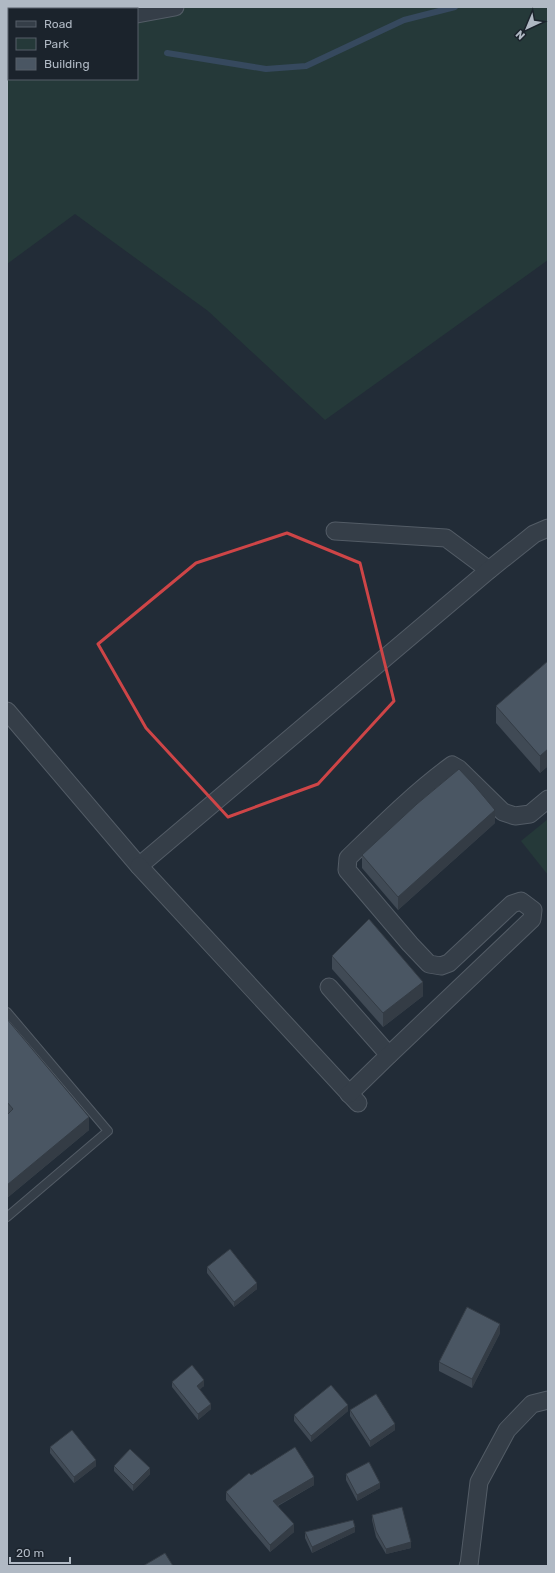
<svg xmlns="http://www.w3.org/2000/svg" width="555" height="1573" font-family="Rubik,sans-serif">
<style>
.green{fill:#253939;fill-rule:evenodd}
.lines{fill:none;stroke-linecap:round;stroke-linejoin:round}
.stream{stroke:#36495e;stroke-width:6}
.lane-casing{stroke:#535c66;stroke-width:10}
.street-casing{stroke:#535c66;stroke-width:19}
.lane{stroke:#353e48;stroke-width:8}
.street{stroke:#353e48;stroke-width:17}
.wall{fill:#404a55}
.shaded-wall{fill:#343c45}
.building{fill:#4a5663;stroke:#343c45}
.marked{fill:none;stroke:#ce4547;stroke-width:3;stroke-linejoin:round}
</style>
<rect width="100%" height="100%" fill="#222c37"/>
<g class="green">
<path d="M7,7H548V260L325,420L208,311L75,214L7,264ZM9,9H137V79H9Z"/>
<polygon points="548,819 548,875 521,841"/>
</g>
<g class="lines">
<polyline class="stream" points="167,53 266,69 306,66 404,20 455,7"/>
<g class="lane-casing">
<polyline id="lane" points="7,1012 108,1131 7,1217"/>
</g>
<g class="street-casing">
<g id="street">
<polyline points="137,14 175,7"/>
<polyline points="7,39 9,38"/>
<polyline points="335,531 446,538 489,570"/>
<polyline points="7,711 139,866 489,570 534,534 548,528"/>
<polyline points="139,866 358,1103"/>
<polyline points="329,987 389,1055"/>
<path d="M349,1094L389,1055L532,919L533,910L521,901L512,904L449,963L441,966L429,964L410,944L347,870L348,858C381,826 415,792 452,765L459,769L503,812L515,816L530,814L548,799"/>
<polyline points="468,1566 469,1565 479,1482 507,1430 532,1404 548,1400"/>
</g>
</g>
<use href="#lane" class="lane"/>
<use href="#street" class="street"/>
</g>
<g class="wall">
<polygon points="548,661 548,766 540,773 496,723 496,706"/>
<polygon points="495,823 398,910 362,868 362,855"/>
<polygon points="332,956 423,996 383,1027 332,969"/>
<polygon points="7,1019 89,1130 7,1198"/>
<polygon points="207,1267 257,1289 234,1307 207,1273"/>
<polygon points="500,1333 472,1388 439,1371 439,1362"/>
<polygon points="172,1382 204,1386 199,1389 211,1409 198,1420 172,1387"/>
<polygon points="350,1410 395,1430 370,1447 350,1416"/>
<polygon points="348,1411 311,1442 294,1421 294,1415"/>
<polygon points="50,1447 96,1466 74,1483 50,1453"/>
<polygon points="114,1466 150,1474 133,1491 114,1471"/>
<polygon points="346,1474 380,1488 357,1501 346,1480"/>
<polygon points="251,1475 314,1485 278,1506 294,1532 270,1552 226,1500 226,1492"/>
<polygon points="372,1515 411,1548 386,1554 376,1537 372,1520"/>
<polygon points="305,1532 355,1532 312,1553 305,1538"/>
</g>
<g class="shaded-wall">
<polygon points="548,749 548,766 540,773 540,756"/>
<polygon points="495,810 495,823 398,910 398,897"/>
<polygon points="423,982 423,996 383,1027 383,1013"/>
<polygon points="89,1117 89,1130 7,1198 7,1185"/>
<polygon points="257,1283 257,1289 234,1307 234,1302"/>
<polygon points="500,1324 500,1333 472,1388 472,1379"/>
<polygon points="204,1380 204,1386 197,1392 197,1386"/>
<polygon points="211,1404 211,1409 198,1420 198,1414"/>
<polygon points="348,1405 348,1411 311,1442 311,1436"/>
<polygon points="395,1424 395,1430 370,1447 370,1441"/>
<polygon points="96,1460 96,1466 74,1483 74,1477"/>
<polygon points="150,1468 150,1474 133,1491 133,1485"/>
<polygon points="314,1477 314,1485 273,1508 273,1501"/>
<polygon points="380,1483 380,1488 357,1501 357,1495"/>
<polygon points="294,1524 294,1532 270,1552 270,1545"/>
<polygon points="355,1527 355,1532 312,1553 312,1547"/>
<polygon points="411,1542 411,1548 386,1554 386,1549"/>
</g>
<g class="building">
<polygon points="548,661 548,749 540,756 496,706"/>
<polygon points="459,769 474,785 495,810 398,897 362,855 417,804"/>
<polygon points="369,919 423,982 383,1013 332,956"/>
<polygon points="7,1019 89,1117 7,1185 7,1115 13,1109 7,1102"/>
<polygon points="230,1249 257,1283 234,1302 207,1267"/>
<polygon points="467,1307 500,1324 472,1379 439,1362"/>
<polygon points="192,1365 204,1380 197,1386 211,1404 198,1414 172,1382"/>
<polygon points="331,1385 348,1405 311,1436 294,1415"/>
<polygon points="376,1394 395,1424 370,1441 350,1410"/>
<polygon points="72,1430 96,1460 74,1477 50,1447"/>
<polygon points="295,1447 314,1477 273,1501 294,1524 270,1545 226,1492 249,1473 251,1475"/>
<polygon points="130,1449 150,1468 133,1485 114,1466"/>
<polygon points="369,1462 380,1483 357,1495 346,1474"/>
<polygon points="402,1507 411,1542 386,1549 376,1531 372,1515"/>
<polygon points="353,1520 355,1527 312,1547 305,1532"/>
<polygon points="165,1553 173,1566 143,1566"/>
</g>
<path class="marked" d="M287,533L360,563L394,701L318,784L228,817L146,728L98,644L196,563Z"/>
<rect width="555" height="1573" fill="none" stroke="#b0b9c4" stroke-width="16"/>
<rect x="8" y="8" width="130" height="72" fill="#1b232c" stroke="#575f69"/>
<rect x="16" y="21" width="20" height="6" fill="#353e48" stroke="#575f69"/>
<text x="44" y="28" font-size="12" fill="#b0b9c4">Road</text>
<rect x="16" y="38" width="20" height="12" fill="#253939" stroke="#575f69"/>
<text x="44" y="48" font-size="12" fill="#b0b9c4">Park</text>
<rect x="16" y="58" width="20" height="12" fill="#4a5663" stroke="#575f69"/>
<text x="44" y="68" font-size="12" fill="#b0b9c4">Building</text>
<g transform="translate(527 28) rotate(224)" stroke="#1b232c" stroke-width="3" paint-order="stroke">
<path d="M0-3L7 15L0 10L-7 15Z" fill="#b0b9c4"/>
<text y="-6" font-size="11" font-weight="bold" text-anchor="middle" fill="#b0b9c4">N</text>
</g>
<path d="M10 1557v6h60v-6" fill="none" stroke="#b0b9c4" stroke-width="2"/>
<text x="16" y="1557" font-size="12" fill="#b0b9c4" stroke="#1b232c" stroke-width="3" paint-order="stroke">20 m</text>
</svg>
